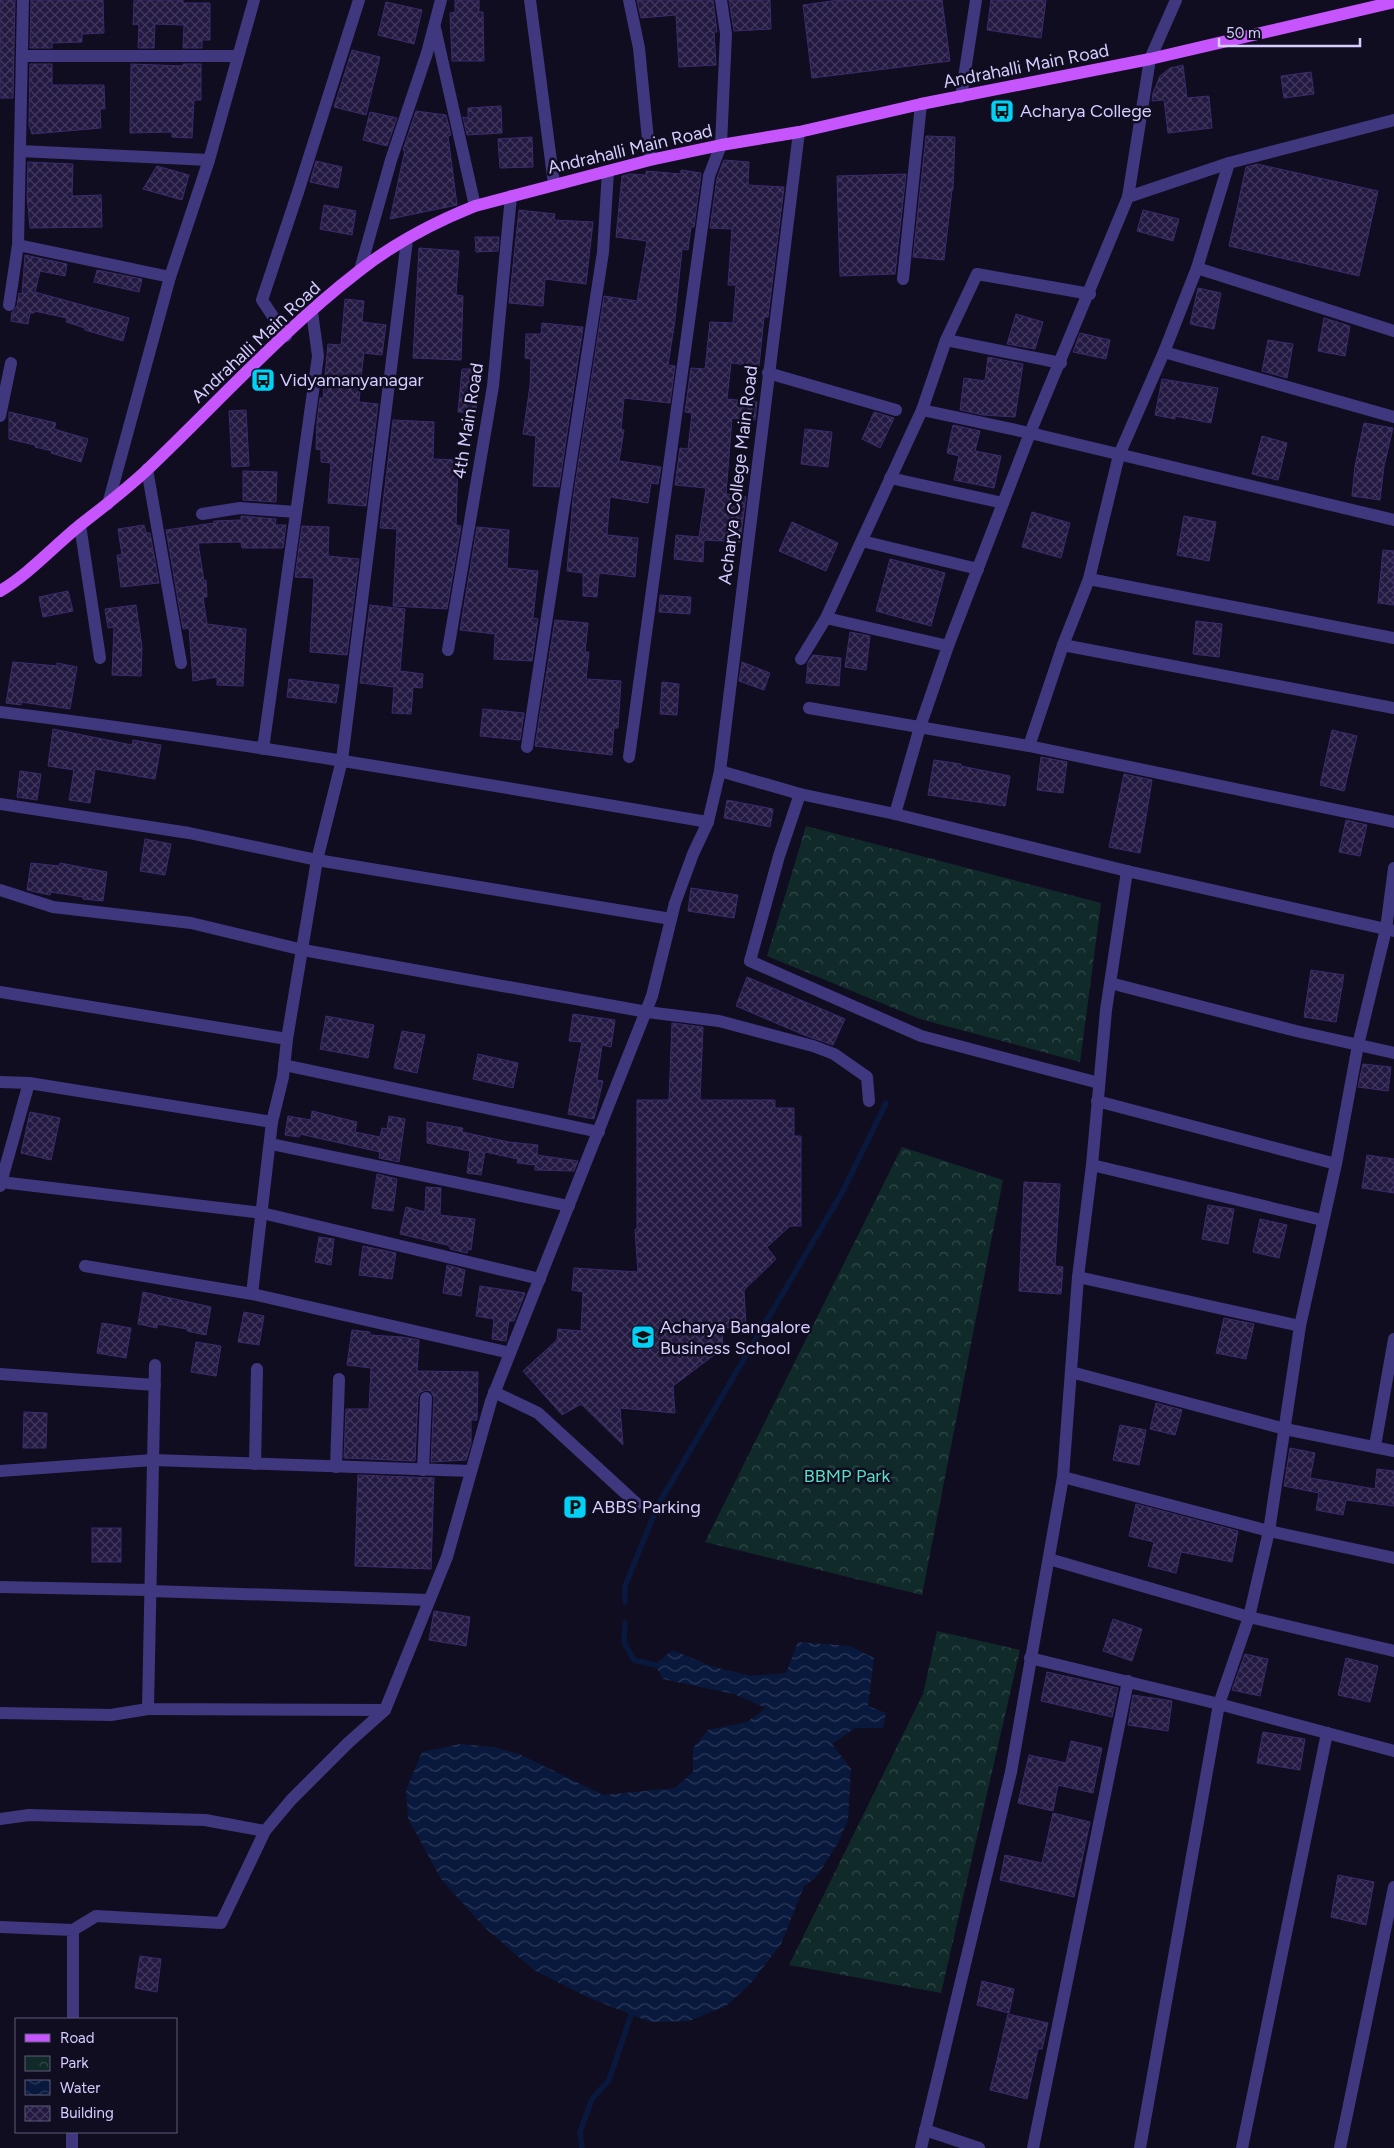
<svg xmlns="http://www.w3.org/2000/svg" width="1394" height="2148" font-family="Figtree,sans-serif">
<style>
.park{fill:url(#park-crowns)}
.water{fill:url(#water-waves)}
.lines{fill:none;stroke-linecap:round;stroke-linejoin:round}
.stream{stroke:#09193d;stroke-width:5.5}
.building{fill:url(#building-cross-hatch);stroke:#3c2b6d}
.minor{stroke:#3f387f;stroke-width:12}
.major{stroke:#c755fe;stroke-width:12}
.labels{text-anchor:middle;stroke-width:5;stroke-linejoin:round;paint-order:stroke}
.street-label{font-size:18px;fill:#d5cdff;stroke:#110d20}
.poi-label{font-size:18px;fill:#d5cdff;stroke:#110d20;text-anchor:start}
.park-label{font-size:18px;fill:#5adec3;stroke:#110d20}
</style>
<defs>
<pattern id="park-crowns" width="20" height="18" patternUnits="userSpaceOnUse" patternTransform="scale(1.25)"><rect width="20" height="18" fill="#102a2a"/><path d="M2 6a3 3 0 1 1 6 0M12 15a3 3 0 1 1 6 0" fill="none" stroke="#32484a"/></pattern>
<pattern id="water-waves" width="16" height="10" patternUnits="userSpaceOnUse" patternTransform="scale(1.25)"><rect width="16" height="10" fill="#09193d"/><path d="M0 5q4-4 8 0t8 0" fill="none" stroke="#2c395a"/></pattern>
<pattern id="building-cross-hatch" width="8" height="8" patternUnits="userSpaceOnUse" patternTransform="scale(1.25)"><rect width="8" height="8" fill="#231941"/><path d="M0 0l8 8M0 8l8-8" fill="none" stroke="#42395e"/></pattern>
</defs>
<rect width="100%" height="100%" fill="#110d20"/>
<g class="park">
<polygon points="806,826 1101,903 1080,1062 920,1019 767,956"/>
<polygon points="902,1147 1003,1180 922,1595 705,1542"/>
<polygon points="937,1631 1020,1650 941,1993 789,1965 923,1694"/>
</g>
<polygon class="water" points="798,1642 850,1646 874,1658 868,1706 886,1713 883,1728 855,1728 832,1744 851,1769 848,1819 839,1841 821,1870 814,1879 804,1886 781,1944 751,1983 726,2006 689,2021 650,2022 585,1996 534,1970 485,1928 441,1879 408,1818 406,1790 422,1752 460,1744 493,1747 519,1754 603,1795 675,1788 693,1772 693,1748 708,1730 747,1722 766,1708 734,1694 663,1679 655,1665 672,1650 711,1666 750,1676 786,1673"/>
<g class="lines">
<g class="stream">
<polyline points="625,1602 625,1586 658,1505 843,1191 886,1103"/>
<polyline points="625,1623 624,1642 634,1660 655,1665"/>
<polyline points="582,2148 580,2132 592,2099 609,2080 631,2015"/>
</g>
</g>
<g class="building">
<polygon points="0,0 15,0 13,98 0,98"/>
<polygon points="31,0 103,0 104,33 82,34 82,42 52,43 52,48 30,48"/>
<polygon points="134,0 183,0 183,3 210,3 210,40 202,40 202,48 183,48 184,25 155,24 154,48 138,48 139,24 133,25"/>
<polygon points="455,0 479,0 479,12 483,12 484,61 452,61 450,13 455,12"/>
<polygon points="637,0 713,0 717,32 714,32 716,65 679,67 676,15 641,18"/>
<polygon points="729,0 770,0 771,29 734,31"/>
<polygon points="839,0 942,0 950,61 812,78 803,5"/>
<polygon points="991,0 1046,0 1041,38 987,30"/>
<polygon points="386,2 422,10 414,44 378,35"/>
<polygon points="352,50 380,57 366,115 334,107"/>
<polygon points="30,64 52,64 52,85 104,85 105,109 100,109 101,128 32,134 29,125"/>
<polygon points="131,64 183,66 183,64 201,64 201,100 194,100 192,138 172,137 172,132 130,133"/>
<polygon points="1183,65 1187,98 1209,96 1212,128 1168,133 1164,100 1152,101 1153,93 1160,76 1170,68"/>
<polygon points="1311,72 1314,94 1284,98 1281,76"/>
<polygon points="501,106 502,133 467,135 463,117 468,118 468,108"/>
<polygon points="416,111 446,115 451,135 448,136 457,205 390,219 405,150 403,150"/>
<polygon points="370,112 397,118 387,146 363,140"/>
<polygon points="926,136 955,137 953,190 952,190 944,260 913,257"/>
<polygon points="532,137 533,167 500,168 498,139"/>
<polygon points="724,160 749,162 748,185 784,187 768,317 764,317 759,366 731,363 727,399 757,402 755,420 732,418 726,494 746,497 740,542 704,540 703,562 674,559 676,535 699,537 706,488 675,485 680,448 688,449 692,413 685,412 691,368 705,369 710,322 733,323 736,285 728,285 732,229 710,228 717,178"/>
<polygon points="316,161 342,167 338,188 310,182"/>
<polygon points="28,162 73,164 72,196 101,195 102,227 30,228 27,196"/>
<polygon points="1257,164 1378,191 1359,276 1229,246 1246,167"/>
<polygon points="157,166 189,175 182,200 143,189"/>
<polygon points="681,170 701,173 694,227 691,227 688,250 682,249 675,320 668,365 675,366 670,403 624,398 621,429 624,430 619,461 661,467 658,484 651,483 648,503 610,497 607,535 638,538 635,577 599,573 597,597 583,596 583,573 567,571 573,499 604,296 637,301 647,241 616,237 622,176 630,174 646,175 646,171 681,174"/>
<polygon points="906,174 895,274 840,276 837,176"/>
<polygon points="324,205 356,211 352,235 320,229"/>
<polygon points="519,210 555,214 554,220 593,222 586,284 545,279 543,306 509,303"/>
<polygon points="1143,210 1179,219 1173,241 1137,231"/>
<polygon points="475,237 499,237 498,251 476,252"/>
<polygon points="419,248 459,251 456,295 463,296 461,360 413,358"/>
<polygon points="25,255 67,264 65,276 40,271 35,292 129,318 123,341 85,330 85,328 66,322 67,318 34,311 34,313 30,313 28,324 11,321 12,312 17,306 19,293 22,294"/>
<polygon points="97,270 142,279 139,292 94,282"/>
<polygon points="1198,288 1221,293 1214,329 1190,324"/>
<polygon points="345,299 364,301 362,322 386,325 382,355 364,353 362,369 359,402 378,404 366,506 328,503 331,463 321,462 321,450 316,449 317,421 320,398 323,398 328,344 341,345"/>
<polygon points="1016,314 1043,322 1035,349 1007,344"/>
<polygon points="1324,318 1350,326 1345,356 1318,351"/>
<polygon points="542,323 583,327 559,487 533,486 536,436 523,434 530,386 531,359 525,358 526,334 541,334"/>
<polygon points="1080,333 1110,340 1106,359 1073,352"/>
<polygon points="1268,340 1293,344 1287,378 1262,371"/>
<polygon points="988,357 1023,364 1015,417 983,415 960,410 964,378 985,381"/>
<polygon points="462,369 481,369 480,386 477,386 476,413 458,412"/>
<polygon points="1162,379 1218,388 1211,423 1175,416 1175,419 1155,415"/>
<polygon points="246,410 249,466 232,467 229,411"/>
<polygon points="9,412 56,423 54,429 88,439 81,462 51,453 52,451 35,447 35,445 9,439"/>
<polygon points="874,412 894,418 880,448 862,439"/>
<polygon points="393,420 434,422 433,459 458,460 456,525 461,526 447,609 393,606 397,529 380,528"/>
<polygon points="1364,423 1393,428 1384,466 1380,500 1352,496 1355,466"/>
<polygon points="953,425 980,431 975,451 1001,456 994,488 954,480 959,456 947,453"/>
<polygon points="805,429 832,432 828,467 801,464"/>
<polygon points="1262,436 1287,443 1278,480 1252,474"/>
<polygon points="243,471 277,472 276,502 243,500"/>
<polygon points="1032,512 1070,523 1061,558 1022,547"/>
<polygon points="241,516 276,519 275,525 286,525 283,548 242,548 241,542 198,543 204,581 206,580 207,597 203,597 207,624 246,629 243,686 217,685 217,677 193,681 189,628 183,629 166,530 214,523 214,521 241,520"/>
<polygon points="1184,516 1216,522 1209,561 1177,555"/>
<polygon points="792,522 838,543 826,571 779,551"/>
<polygon points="144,525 146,533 150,533 159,583 121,587 117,555 122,555 118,529"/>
<polygon points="302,526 329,527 328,556 359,559 347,655 310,652 314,578 295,577"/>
<polygon points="477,527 509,530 507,568 538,571 533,618 538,619 532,661 494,659 495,634 460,630"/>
<polygon points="1383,550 1394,551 1394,605 1378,603"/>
<polygon points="890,559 945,573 931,626 876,611"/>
<polygon points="68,591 73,611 43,617 39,597"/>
<polygon points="660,595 691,597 690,614 659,612"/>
<polygon points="136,605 142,647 141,676 112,675 114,627 108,628 105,609"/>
<polygon points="370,605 405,609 400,671 423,674 422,688 413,687 411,714 392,713 394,687 360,683"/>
<polygon points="555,620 588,623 585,652 589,652 586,679 621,681 618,728 614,728 612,755 535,746"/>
<polygon points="1196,621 1222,624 1219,657 1193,654"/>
<polygon points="850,632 870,636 866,670 845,667"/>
<polygon points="813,655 841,658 839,686 806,683 808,662"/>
<polygon points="13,662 57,666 57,663 77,667 70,709 21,702 21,705 6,703"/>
<polygon points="742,662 770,673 764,690 739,681"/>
<polygon points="289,679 339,685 336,703 287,697"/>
<polygon points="662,682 679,684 677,715 660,714"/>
<polygon points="483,709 524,713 520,740 480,736"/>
<polygon points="53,729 132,745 133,740 161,745 155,779 95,769 90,803 69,800 74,770 48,766"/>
<polygon points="1332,730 1357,736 1344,791 1320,785"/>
<polygon points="1041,757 1067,762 1063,793 1037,790"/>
<polygon points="934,760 961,764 961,766 1010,776 1005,806 928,795"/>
<polygon points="20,771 41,774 37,800 17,797"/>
<polygon points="1124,774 1152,780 1140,853 1109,847"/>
<polygon points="727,800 773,809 770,827 724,818"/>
<polygon points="1346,820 1367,825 1360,856 1339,852"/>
<polygon points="145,839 171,844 165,875 140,871"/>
<polygon points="31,863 59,866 60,863 107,872 103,901 83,899 83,897 51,892 50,895 27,890"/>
<polygon points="691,888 738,895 734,918 688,911"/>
<polygon points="1311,970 1344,975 1336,1022 1304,1017"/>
<polygon points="747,977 845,1019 833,1045 804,1035 736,1006"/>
<polygon points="573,1014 615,1020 611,1047 602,1045 597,1080 603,1081 594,1119 568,1114 582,1042 569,1041"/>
<polygon points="326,1016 374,1025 368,1058 320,1049"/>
<polygon points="672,1023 703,1027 700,1100 775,1100 775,1108 794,1108 794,1136 801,1136 801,1226 790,1226 767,1247 776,1259 744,1290 746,1327 722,1328 723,1354 714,1355 673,1386 675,1413 620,1408 623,1445 581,1404 562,1415 523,1371 557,1340 558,1329 581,1331 583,1292 572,1290 574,1268 638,1272 635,1230 637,1228 637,1100 669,1100"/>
<polygon points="402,1031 425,1035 417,1073 394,1068"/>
<polygon points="478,1054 518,1063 513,1088 473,1079"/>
<polygon points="1363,1064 1391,1067 1388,1091 1358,1087"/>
<polygon points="312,1111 357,1122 355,1132 380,1137 382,1128 387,1129 389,1116 405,1119 399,1162 379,1158 380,1152 300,1134 299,1137 285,1135 288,1116 311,1120"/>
<polygon points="30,1112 60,1118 51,1160 21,1153"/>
<polygon points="427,1122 463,1128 462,1132 509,1142 538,1145 537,1155 578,1161 574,1171 535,1170 535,1165 517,1163 518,1159 485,1152 481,1175 467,1173 470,1151 427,1143"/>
<polygon points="1367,1155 1394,1159 1394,1193 1362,1188"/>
<polygon points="377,1174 397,1179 393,1211 372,1208"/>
<polygon points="1024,1182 1060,1184 1055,1266 1063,1267 1061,1294 1019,1291"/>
<polygon points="426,1187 441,1188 440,1215 475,1219 471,1250 468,1249 467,1253 450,1249 450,1247 447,1245 400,1234 406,1207 425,1212"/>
<polygon points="1208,1205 1234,1209 1228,1244 1202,1239"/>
<polygon points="1260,1219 1287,1225 1279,1258 1253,1252"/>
<polygon points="319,1237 334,1239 331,1265 315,1262"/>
<polygon points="363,1246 396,1253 392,1279 359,1275"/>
<polygon points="447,1265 465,1270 461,1296 443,1293"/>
<polygon points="480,1286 525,1293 514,1321 509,1321 506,1341 492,1339 494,1319 476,1316"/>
<polygon points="143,1292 211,1307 206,1335 187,1331 187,1329 157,1324 157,1328 138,1324"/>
<polygon points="244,1312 264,1316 259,1345 238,1342"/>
<polygon points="1224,1318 1254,1324 1246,1359 1216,1353"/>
<polygon points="102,1323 131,1328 126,1358 97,1353"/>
<polygon points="352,1330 370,1332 370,1335 402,1337 419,1340 417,1371 478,1372 477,1420 471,1420 471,1444 466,1460 431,1462 434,1398 431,1391 426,1390 419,1393 418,1398 415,1461 344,1458 346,1409 369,1409 371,1368 347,1365"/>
<polygon points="196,1342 221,1346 216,1376 191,1372"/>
<polygon points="1156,1403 1182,1410 1175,1435 1150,1429"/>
<polygon points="24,1412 47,1413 46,1448 23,1448"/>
<polygon points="1120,1425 1146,1430 1139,1465 1113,1460"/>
<polygon points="1290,1448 1315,1453 1310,1478 1375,1489 1377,1469 1394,1471 1394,1506 1346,1500 1343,1515 1316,1510 1319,1493 1284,1486"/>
<polygon points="358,1475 434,1478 431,1569 355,1566"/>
<polygon points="1136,1504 1238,1531 1232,1562 1181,1552 1176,1573 1148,1566 1154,1542 1129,1536"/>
<rect x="92" y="1528" width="29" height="34"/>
<polygon points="434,1611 470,1617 466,1646 429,1640"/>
<polygon points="1113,1619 1142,1629 1132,1661 1103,1651"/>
<polygon points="1245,1654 1268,1659 1260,1696 1232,1690"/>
<polygon points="1346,1658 1378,1666 1370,1702 1338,1695"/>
<polygon points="1047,1672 1118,1688 1112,1717 1041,1701"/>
<polygon points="1133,1695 1172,1701 1168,1731 1128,1725"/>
<polygon points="1263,1732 1305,1739 1300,1770 1257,1763"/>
<polygon points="1071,1741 1102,1748 1093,1793 1058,1785 1053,1811 1018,1803 1029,1755 1066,1763"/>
<polygon points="1053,1813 1090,1822 1074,1897 1000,1880 1005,1855 1042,1863"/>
<polygon points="1338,1875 1374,1882 1366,1925 1331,1917"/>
<polygon points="140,1956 161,1959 157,1992 135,1988"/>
<polygon points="982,1981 1014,1989 1009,2013 977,2005"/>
<polygon points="1008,2014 1048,2023 1042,2049 1038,2049 1027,2099 990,2090"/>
</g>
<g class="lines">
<g class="minor">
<polyline points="530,0 554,184"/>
<polyline points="629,0 639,48 650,160"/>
<polyline points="1176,0 1150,59 1128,197 1030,433 948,646 920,727 895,814 1127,871 1394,931"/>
<polyline points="435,28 475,206"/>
<polyline points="22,56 238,56"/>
<polyline points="961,97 976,0"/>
<polyline points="20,151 209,160"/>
<polyline points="1128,197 1229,163 1394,120"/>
<polyline points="18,245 170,277"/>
<polyline points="1197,268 1394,331"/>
<polyline points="360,270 391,160 427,53 441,0"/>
<polyline points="903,279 921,104"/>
<polyline points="9,305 18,245 23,0"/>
<polyline points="286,336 262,300 298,192 359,0"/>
<polyline points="946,340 1061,363"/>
<polyline points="1164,352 1394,417"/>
<polyline points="768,373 896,410"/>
<polyline points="922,410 1030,433 1394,520"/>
<polyline points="0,416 11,363"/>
<polyline points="147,469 181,663"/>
<polyline points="890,478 1003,503"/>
<polyline points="108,504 170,277 209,160 254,0"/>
<polyline points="202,514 240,508 296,512"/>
<polyline points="80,525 100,658"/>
<polyline points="862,541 978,569"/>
<polyline points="1089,579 1394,638"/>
<polyline points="826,618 948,646"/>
<polyline points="1063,645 1394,708"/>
<polyline points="448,650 493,386 511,196"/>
<polyline points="801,659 826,618 922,410 946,340 977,274 1090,294"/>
<polyline points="809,708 1029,746 1394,822"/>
<path d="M0,712C237,741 473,782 708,822"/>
<polyline points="1029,746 1063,645 1089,579 1119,455 1164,352 1197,268 1229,163"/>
<polyline points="527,747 603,252 608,171"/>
<polyline points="263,749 318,356 312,312"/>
<polyline points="629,757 709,176 721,145 726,34 721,0"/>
<polyline points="720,771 800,794 895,814"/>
<polyline points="800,794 779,856 750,961 921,1036 1099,1083"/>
<polyline points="0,804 189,833 317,860 671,919"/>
<polyline points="0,890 53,907 191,923 303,950 647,1012 719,1021 813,1046 834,1054 867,1077 869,1101"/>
<polyline points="1110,983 1296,1031 1394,1053"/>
<polyline points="0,992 287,1039"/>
<polyline points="284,1065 599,1132"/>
<polyline points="0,1082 29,1083 272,1122"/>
<polyline points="1097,1101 1336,1164"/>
<polyline points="271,1144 569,1206"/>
<polyline points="1092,1165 1322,1220"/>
<polyline points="1,1182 262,1213 540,1279"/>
<polyline points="0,1186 29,1083"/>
<polyline points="85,1266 252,1294 272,1122 283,1077 287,1039 317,860 342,760 407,240"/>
<polyline points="1078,1277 1300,1326"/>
<polyline points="252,1294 510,1353"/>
<polyline points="155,1365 148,1709 385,1710"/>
<polyline points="1071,1372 1285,1429 1394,1451"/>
<polyline points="0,1374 155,1385"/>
<polyline points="494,1392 538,1413 637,1504"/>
<polyline points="1375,1446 1394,1339"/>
<polyline points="255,1464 257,1369"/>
<polyline points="336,1467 339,1379"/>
<polyline points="423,1470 426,1398"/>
<polyline points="0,1471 153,1460 471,1471"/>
<polyline points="1063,1477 1269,1531 1394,1558"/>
<polyline points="1049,1559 1249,1617 1394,1651"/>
<polyline points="0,1587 150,1590 151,1591 429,1600"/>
<polyline points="1030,1658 1219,1704 1394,1751"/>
<polyline points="0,1713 111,1715 148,1709"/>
<polyline points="0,1819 29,1815 205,1820 265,1831"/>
<polyline points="0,1927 73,1930 73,2019"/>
<polyline points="73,1930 96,1916 221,1923 265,1831 291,1800 348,1743 385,1710 447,1557 491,1401 652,996 675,903 693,854 708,822 720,771 799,132"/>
<polyline points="925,2130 979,2148"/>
<polyline points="72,2148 72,2132"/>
<polyline points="921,2148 1011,1772 1063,1477 1078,1277 1092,1165 1106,1010 1127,871"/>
<polyline points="1033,2148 1128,1681"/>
<polyline points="1140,2148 1219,1704 1249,1617 1269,1531 1300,1326 1336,1164 1358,1045 1386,929 1394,868"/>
<polyline points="1242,2148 1327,1733"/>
<polyline points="1340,2148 1394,1887"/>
</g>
<path class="major" d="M0,591C29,574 53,547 79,526C103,507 127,489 149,468C217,403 285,328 359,271C393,244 435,222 475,206L650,160L721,145L799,132L921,104L1150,59L1394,2"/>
</g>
<defs>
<g id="bus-square" transform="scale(1.25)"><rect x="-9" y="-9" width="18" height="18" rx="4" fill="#02d0f5" stroke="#110d20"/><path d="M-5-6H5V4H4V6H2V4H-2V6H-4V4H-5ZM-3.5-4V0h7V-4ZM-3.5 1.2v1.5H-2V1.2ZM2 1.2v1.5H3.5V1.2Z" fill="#111"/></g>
<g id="university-square" transform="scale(1.25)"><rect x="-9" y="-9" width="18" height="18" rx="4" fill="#02d0f5" stroke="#110d20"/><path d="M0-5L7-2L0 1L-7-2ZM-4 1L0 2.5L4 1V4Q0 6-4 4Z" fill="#111"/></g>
<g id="parking-square" transform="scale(1.25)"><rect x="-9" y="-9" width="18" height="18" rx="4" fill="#02d0f5" stroke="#110d20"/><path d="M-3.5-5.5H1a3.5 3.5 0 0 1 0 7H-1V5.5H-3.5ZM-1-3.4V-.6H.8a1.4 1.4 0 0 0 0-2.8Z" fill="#111"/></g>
</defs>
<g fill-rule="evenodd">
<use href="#bus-square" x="1002" y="111"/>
<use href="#bus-square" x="263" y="380"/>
<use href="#university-square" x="643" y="1337"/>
<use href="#parking-square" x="575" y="1507"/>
</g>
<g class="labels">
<g class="street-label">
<text transform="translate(1026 66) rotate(-11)" y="6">Andrahalli Main Road</text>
<text transform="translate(630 149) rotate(-13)" y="6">Andrahalli Main Road</text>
<text transform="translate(256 342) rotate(-43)" y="6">Andrahalli Main Road</text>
<text transform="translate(468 421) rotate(-81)" y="6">4th Main Road</text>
<text transform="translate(738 475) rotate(-83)" y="6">Acharya College Main Road</text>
</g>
<g class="poi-label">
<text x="1020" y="117">Acharya College</text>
<text x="280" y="386">Vidyamanyanagar</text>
<text x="660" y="1333">Acharya Bangalore<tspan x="660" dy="21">Business School</tspan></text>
<text x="592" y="1513">ABBS Parking</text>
</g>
<g class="park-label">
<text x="847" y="1482">BBMP Park</text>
</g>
</g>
<rect x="15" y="2018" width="162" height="115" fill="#110d20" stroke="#5f5a79"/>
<rect x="25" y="2034" width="25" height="8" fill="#c755fe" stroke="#5f5a79"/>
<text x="60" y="2043" font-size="15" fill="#d5cdff">Road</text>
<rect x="25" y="2056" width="25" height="15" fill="url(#park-crowns)" stroke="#5f5a79"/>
<text x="60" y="2068" font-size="15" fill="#d5cdff">Park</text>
<rect x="25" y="2080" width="25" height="15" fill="url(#water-waves)" stroke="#5f5a79"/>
<text x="60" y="2093" font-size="15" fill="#d5cdff">Water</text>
<rect x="25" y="2106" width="25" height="15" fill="url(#building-cross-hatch)" stroke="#5f5a79"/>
<text x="60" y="2118" font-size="15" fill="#d5cdff">Building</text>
<path d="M1219 38v8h141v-8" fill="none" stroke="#d5cdff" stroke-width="2.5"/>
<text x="1226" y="38" font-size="15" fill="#d5cdff" stroke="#110d20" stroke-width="4" paint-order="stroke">50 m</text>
</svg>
